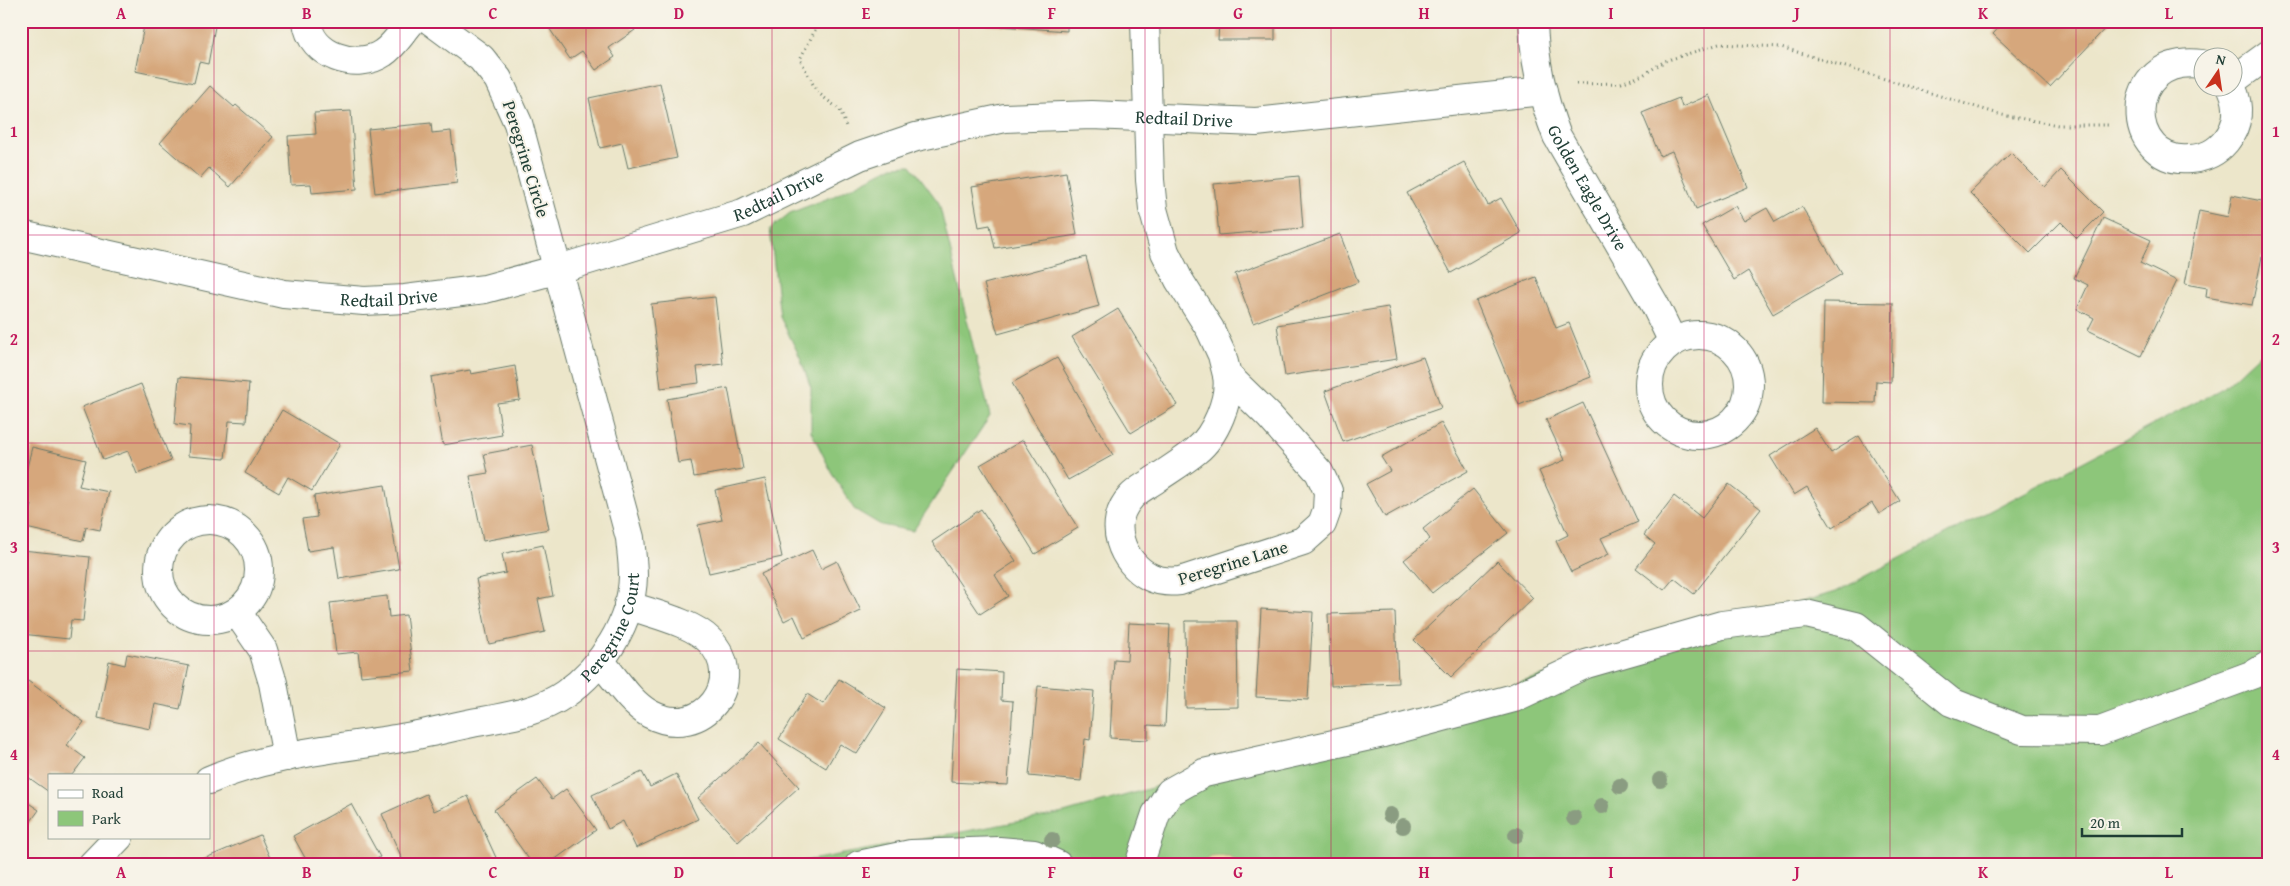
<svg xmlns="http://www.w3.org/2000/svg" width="2290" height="886" font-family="'Gentium Book Plus',serif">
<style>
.green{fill:#8dc67a;stroke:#568257}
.sand{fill:#eeda9e;stroke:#868c69}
.building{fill:#d6a77b}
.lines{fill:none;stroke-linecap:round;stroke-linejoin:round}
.minor-casing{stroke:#677868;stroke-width:30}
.path{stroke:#677868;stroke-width:3;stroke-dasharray:1 4;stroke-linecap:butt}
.minor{stroke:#fff;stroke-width:28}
.tree{fill:#8a9c81}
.grid{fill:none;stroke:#c2185b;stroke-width:1;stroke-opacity:0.55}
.labels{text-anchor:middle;stroke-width:4;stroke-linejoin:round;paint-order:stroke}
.street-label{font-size:18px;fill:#1f3d34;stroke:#f7f3e8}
.neatline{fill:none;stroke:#c2185b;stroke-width:2}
.grid-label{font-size:16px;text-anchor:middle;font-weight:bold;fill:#c2185b}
</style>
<rect width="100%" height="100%" fill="#f7f3e8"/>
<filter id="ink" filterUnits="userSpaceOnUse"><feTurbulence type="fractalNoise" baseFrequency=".02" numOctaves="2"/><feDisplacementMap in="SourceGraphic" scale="10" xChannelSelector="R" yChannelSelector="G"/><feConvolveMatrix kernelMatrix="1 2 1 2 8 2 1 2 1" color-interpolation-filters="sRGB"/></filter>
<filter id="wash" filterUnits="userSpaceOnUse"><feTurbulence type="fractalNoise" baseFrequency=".0096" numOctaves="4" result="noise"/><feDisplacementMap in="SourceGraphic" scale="20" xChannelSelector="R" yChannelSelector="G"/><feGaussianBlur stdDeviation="1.12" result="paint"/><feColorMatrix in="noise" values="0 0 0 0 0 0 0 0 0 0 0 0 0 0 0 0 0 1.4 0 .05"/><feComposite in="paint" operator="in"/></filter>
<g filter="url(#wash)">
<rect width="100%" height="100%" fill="#ece6ca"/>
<g class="green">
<polygon points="911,165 939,203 990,416 913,531 881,525 854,509 832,473 811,431 811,388 800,357 780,317 770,229 790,213 834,196 893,166"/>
<polygon points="2269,345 2269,865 784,865 1064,813 1836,592 2223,388"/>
</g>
<polygon class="sand" points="1220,856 1229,856 1240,865 1199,865 1211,857"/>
<g id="blocks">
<g class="building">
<polygon points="145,21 216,21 208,64 199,62 194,83 135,71"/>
<polygon points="553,21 628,21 635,30 609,48 615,57 596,70 582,51 570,59 547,25"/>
<polygon points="986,21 1067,21 1067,31 986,25"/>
<polygon points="1219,21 1275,21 1275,40 1218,40"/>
<polygon points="1624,21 1682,21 1682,23 1624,24"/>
<polygon points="2005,21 2112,21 2050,87 1993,34"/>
<polygon points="660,83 677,158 628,168 622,143 600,148 589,98"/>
<polygon points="210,86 234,107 236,105 273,137 230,187 209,168 200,178 160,143"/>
<polygon points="1709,95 1748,187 1696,209 1672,151 1660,156 1642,113 1679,98 1682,107"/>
<polygon points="351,111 357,189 312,193 311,184 291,185 288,136 316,134 314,113"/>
<polygon points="431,123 432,133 451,131 457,183 375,193 368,129"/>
<polygon points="2011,153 2045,187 2061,170 2103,212 2077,238 2061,222 2030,253 1970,193"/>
<polygon points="1464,162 1488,205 1501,198 1521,233 1451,273 1407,193"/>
<polygon points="1066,172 1077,235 995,248 990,225 979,227 972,187"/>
<polygon points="1299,176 1303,228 1219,235 1214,184"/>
<polygon points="2232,195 2267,202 2265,215 2269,216 2269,258 2262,257 2252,305 2206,297 2207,288 2185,284 2199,211 2228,217"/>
<polygon points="1735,206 1744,221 1767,208 1775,222 1802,207 1842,274 1773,314 1748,271 1734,280 1702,225"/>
<polygon points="2103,218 2151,240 2140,263 2177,281 2141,356 2088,330 2094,318 2077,309 2088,285 2074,278"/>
<polygon points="1340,234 1358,282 1253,323 1235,274"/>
<polygon points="1086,257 1099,306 998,334 984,284"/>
<polygon points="1536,277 1556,328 1569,323 1591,377 1519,405 1476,301"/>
<polygon points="715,297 723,364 697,367 699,383 661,388 651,304"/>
<polygon points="1824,302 1893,303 1891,382 1876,381 1875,403 1822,402"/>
<polygon points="1388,307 1397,359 1285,376 1277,325"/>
<polygon points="1118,309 1177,405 1131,433 1072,337"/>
<polygon points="1423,357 1441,408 1343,442 1325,391"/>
<polygon points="1057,358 1113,455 1068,480 1012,383"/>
<polygon points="515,366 520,400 497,403 502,435 443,445 431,377 470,370 471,374"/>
<polygon points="179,377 249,383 246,422 229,421 225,459 188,456 190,426 175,424"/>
<polygon points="141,384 171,461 137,474 128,451 103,460 82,407"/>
<polygon points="728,388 743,469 694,477 691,461 678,463 667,399"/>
<polygon points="1583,403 1638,522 1601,538 1609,554 1571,572 1556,541 1568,535 1539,471 1565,460 1546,420"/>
<polygon points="282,410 340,444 312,491 288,477 279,493 245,473"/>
<polygon points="1441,423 1468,471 1385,517 1366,484 1390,471 1381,457"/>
<polygon points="1815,428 1831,453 1859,436 1900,501 1879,514 1872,503 1832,528 1807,487 1794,495 1770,456"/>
<polygon points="1023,440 1078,528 1035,554 980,465"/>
<polygon points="532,445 549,529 483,541 470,476 488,473 484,454"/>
<polygon points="32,447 86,460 79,486 109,492 100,530 86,527 83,541 26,528 32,505 21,503 21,492"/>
<polygon points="765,479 782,557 709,573 698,525 722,520 715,490"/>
<polygon points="1729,484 1761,509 1694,594 1674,578 1664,590 1636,568 1655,544 1644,535 1674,496 1702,518"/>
<polygon points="385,485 399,569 339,579 334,547 308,551 302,519 317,517 314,496"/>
<polygon points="1473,489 1508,533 1432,593 1404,560 1430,539 1423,529"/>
<polygon points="981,509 1016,561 995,575 1008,596 980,614 932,542"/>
<polygon points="543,545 553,596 538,599 545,632 489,644 476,579 506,573 502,554"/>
<polygon points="22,550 90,557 83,621 71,620 69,639 21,634"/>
<polygon points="812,550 821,569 837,561 861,611 804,638 794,616 784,621 761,574"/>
<polygon points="1497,561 1533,598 1451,677 1414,640"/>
<polygon points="387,596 389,617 406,615 413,671 361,676 358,652 336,654 330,603"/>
<polygon points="1261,609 1313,612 1308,700 1256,697"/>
<polygon points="1395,612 1398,683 1331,686 1328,614"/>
<polygon points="1185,621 1237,621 1238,707 1186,708"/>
<polygon points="1129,623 1170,625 1165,726 1148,725 1148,740 1110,738 1114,659 1127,660"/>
<polygon points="127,654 189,666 180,709 155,704 150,729 98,718 109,661 125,665"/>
<polygon points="957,669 1002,672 1001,700 1013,701 1008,785 951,782"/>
<polygon points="839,679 886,708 857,754 840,744 826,768 779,739 807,694 823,704"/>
<polygon points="28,681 84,722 67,745 85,758 72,775 49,775 49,792 21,772 21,690"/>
<polygon points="1038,686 1094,691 1090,740 1085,739 1081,781 1029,776"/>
<polygon points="759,743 799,787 738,842 698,798"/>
<polygon points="642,772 650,787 676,774 698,819 636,848 623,821 608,829 592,795"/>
<polygon points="537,779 552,799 566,789 596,830 547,865 533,865 494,810"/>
<polygon points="426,794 434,811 468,796 498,862 492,865 405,865 382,814"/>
<polygon points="21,798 39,810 21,835"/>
<polygon points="351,804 380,857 366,865 309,865 293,836"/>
<polygon points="260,835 273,865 189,865"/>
</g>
</g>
</g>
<g filter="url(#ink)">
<use href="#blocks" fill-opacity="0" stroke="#677868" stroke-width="1"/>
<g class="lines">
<g class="minor-casing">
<g id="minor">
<path d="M307,21C310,56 357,71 383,53C394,46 403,31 412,21"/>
<polyline points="1145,21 1150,180 1153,209 1165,252 1179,280 1210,329 1222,355 1227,375"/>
<path id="s1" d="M1533,21C1534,60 1543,100 1557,136L1655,305L1673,342"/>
<path d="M2202,64C2119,53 2125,166 2190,159C2205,158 2216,153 2226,141C2239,125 2240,106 2232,88"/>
<polyline points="2232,81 2269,54"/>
<path id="s2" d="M21,235L284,294L364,301L405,299L485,289L559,269L743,213L860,156L916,137L1005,118L1092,115L1256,122L1543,91"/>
<circle cx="1699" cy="385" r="50"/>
<path d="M1227,375L1269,416L1319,472L1328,491L1327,510L1322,524L1303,541L1180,581C1170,582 1160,582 1150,577C1122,563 1106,523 1131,497C1137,490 1148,485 1156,479C1169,470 1184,461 1196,451C1215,436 1231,399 1227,375Z"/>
<circle cx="209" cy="570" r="50"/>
<polyline points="237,612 263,650 273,683 287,757"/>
<path d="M600,661C615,678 630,703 650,714C703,742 749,680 709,640C691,622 652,614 628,605"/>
<path id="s3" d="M209,780C269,754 337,749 401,738C425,734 448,728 472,723C504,717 538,713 565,694C602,668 632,622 633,576C633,563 631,550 630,538L518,123L498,79L481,58L431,21"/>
<polyline points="92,865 119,837"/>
<polyline points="859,865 911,854 999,851 1034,854 1058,865"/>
<polyline points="1139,865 1156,814 1170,792 1204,773 1383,733 1514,698 1586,664 1722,625 1806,614 1856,626 1951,702 2022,730 2100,731 2254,674 2269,665"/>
</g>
</g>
<g class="path">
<polyline points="820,21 800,59 817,92 840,110 847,129"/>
<polyline points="1576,84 1621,83 1643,75 1665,61 1719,44 1781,47 2002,115 2058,125 2111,125"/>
</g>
<use href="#minor" class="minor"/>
</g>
<g class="tree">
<circle cx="1660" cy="780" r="8"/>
<circle cx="1620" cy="786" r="8"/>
<circle cx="1602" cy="806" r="8"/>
<circle cx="1390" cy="815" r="8"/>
<circle cx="1574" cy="818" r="8"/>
<circle cx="1403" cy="826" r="8"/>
<circle cx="1516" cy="835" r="8"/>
<circle cx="1052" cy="840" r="8"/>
</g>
</g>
<path class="grid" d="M214,21V865M400,21V865M586,21V865M772,21V865M959,21V865M1145,21V865M1331,21V865M1518,21V865M1704,21V865M1890,21V865M2076,21V865M21,235H2269M21,443H2269M21,651H2269"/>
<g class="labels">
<g class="street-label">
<text dy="6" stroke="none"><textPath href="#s2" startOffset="1200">Redtail Drive</textPath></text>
<text transform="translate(526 159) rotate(73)" y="6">Peregrine Circle</text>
<text dy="6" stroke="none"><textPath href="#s1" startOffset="178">Golden Eagle Drive</textPath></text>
<text dy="6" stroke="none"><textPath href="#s2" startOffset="780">Redtail Drive</textPath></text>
<text dy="6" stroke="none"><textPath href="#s2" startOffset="375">Redtail Drive</textPath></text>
<text transform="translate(1233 563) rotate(-17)" y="6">Peregrine Lane</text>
<text dy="6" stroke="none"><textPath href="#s3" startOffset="452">Peregrine Court</textPath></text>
</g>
</g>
<rect width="2290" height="886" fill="none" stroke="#f7f3e8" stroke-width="55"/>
<rect x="48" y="774" width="162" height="65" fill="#f7f3e8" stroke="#a1aaa0"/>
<rect x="58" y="790" width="25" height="8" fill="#ffffff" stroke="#a1aaa0"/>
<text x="92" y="798" font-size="15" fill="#1f3d34">Road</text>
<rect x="58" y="811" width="25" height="15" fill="#8dc67a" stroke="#a1aaa0"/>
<text x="92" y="824" font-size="15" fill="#1f3d34">Park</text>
<g transform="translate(2218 72) rotate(13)"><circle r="24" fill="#f7f3e8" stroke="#a1aaa0"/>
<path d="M0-4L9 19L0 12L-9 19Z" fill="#c8321e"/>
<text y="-8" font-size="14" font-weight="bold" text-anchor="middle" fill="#1f3d34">N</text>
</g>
<path d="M2082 828v8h100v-8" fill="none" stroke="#1f3d34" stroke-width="2.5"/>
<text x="2090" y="828" font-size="15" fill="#1f3d34" stroke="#f7f3e8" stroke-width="4" paint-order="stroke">20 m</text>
<rect x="28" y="28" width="2234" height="830" class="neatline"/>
<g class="grid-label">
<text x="121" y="19">A</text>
<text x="307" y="19">B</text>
<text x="493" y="19">C</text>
<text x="679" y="19">D</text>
<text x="866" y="19">E</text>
<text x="1052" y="19">F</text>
<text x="1238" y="19">G</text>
<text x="1424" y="19">H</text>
<text x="1611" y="19">I</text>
<text x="1797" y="19">J</text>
<text x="1983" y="19">K</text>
<text x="2169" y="19">L</text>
<text x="14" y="137">1</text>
<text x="2276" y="137">1</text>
<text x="14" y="345">2</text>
<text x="2276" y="345">2</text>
<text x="14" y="553">3</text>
<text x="2276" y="553">3</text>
<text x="14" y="760">4</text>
<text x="2276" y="760">4</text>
<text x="121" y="878">A</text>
<text x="307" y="878">B</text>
<text x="493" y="878">C</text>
<text x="679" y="878">D</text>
<text x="866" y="878">E</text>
<text x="1052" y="878">F</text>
<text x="1238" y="878">G</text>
<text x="1424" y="878">H</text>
<text x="1611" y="878">I</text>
<text x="1797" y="878">J</text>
<text x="1983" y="878">K</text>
<text x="2169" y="878">L</text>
</g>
</svg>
